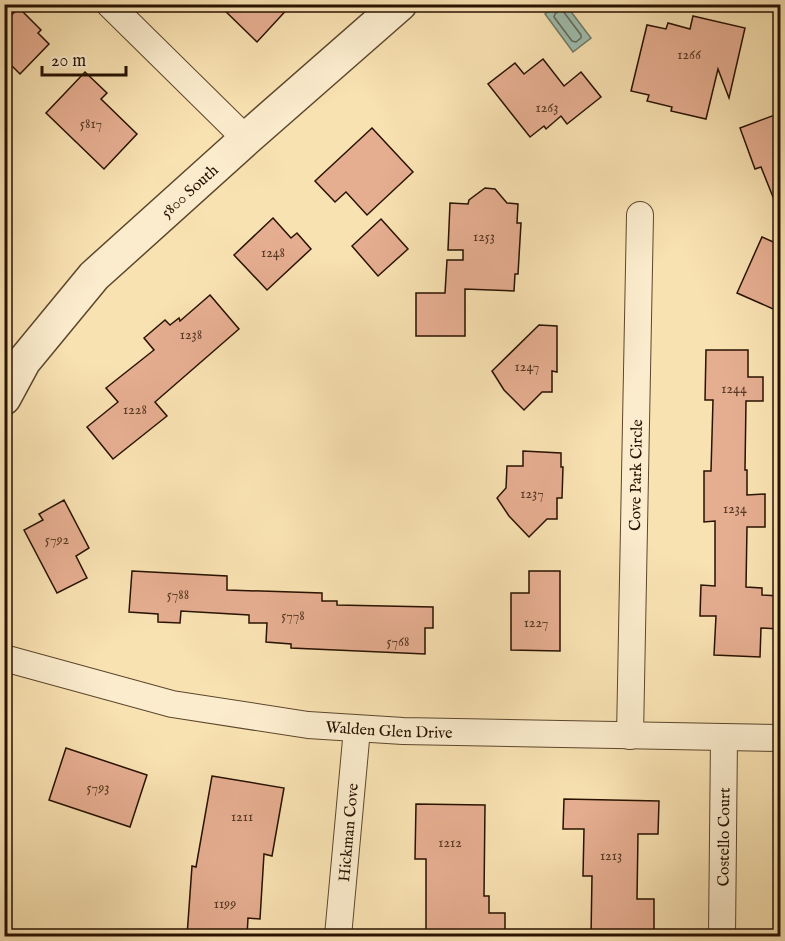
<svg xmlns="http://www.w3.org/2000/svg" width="785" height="941" font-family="'IM FELL English',serif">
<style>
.water{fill:#9ebdae;stroke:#6f7968;stroke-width:1.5}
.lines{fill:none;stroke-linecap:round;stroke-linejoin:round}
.shore{stroke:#636857;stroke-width:1.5}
.building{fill:#e6ae91;stroke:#281200;stroke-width:1.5}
.minor-casing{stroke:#5c462c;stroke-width:28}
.tertiary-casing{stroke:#5c462c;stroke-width:36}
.minor{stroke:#fbeccd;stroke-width:26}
.tertiary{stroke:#fbeccd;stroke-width:33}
.labels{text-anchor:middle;stroke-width:4.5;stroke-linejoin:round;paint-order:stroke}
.number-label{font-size:14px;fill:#583924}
.street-label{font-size:16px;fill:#281200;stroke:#fbeccd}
</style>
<rect width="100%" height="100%" fill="#f9e2b2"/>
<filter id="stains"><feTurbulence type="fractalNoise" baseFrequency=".00333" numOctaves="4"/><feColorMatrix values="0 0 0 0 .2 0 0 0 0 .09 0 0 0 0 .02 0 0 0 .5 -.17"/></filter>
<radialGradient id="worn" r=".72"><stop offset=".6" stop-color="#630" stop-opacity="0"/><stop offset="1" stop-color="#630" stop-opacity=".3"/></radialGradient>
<polygon class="water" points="557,5 566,5 591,38 573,52 545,14"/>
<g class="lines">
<polygon class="shore" points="560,10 563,11 581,35 581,38 576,42 572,41 554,17 555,14"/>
</g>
<g class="building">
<polygon points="218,4 292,4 257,42"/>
<polygon points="19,8 41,30 38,33 49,44 20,74 4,58 4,22"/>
<polygon points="693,16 745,28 729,98 718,69 706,119 671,111 672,107 647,101 649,95 631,91 647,25 666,29 668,23 690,29"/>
<polygon points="543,59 564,86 581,72 601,97 567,124 561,116 546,129 544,126 530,137 488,84 515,63 524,74"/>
<polygon points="85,72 107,93 101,99 137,134 104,169 46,113"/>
<polygon points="780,113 780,212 779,212 761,167 755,169 740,128"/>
<polygon points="372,128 413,172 367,215 346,192 335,202 315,181"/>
<polygon points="485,188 495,189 507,203 518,204 517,223 521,223 518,274 515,274 514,291 465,289 465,336 416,336 416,293 445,293 447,260 463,260 463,250 448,250 450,203 468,204 469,200"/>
<polygon points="273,218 291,238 297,233 311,249 267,290 234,255"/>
<polygon points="381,219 408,249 378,276 352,246"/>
<polygon points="762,237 780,245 780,312 737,293"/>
<polygon points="210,295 239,329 155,402 167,416 113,459 87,427 118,402 106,388 154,350 144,338 165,320 170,325 179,318 180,321"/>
<polygon points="539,325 557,326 557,372 552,371 552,392 542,392 524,410 504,390 492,371"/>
<polygon points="706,350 748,350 748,377 763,377 763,401 746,401 745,470 747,470 747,495 765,494 765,527 747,527 746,587 762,588 762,595 780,596 780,629 761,628 760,657 714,655 716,616 700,616 701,585 715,586 715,521 704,522 704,471 711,471 713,400 705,400"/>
<polygon points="523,451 561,453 561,467 563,467 562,498 557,498 557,519 547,519 529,537 509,516 497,498 506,488 507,466 523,466"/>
<polygon points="64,500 89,548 76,556 87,578 57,593 24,530 43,520 39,514"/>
<polygon points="132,571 227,576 227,590 322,593 322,601 337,601 337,605 433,607 433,628 425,628 425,654 291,648 291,644 266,642 267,623 249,623 249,615 181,611 180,623 158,622 158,614 129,612"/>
<polygon points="529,571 560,571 560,651 511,650 511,593 529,593"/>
<polygon points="66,748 147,775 130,827 49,800"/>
<polygon points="212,776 284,788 272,856 264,854 260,919 248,918 247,936 187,936 192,866 196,867"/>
<polygon points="564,799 659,801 658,834 638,834 637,899 654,899 654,936 591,936 592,876 583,876 584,829 563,829"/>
<polygon points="416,804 485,805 484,896 489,896 489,913 505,913 505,936 426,936 426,859 415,859"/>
</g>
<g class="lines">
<g class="minor-casing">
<g id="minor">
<polyline points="109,4 246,139"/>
<path id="s1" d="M4,658L172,704L308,725L403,731L780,738"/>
<path id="s2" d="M630,736L640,215"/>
<path id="s3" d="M338,936L357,729"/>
<path id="s4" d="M722,936L724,738"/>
</g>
</g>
<g class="tertiary-casing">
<g id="tertiary">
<path id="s5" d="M4,398L24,361L94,276L246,139L400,4"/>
</g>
</g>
<use href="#minor" class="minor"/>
<use href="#tertiary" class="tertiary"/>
</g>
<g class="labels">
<g class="number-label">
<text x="689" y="59">1266</text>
<text x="547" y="112">1263</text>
<text x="91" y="128">5817</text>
<text x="484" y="241">1253</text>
<text x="273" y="257">1248</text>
<text x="191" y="339">1238</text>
<text x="527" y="371">1247</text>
<text x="734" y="393">1244</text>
<text x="135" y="414">1228</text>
<text x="532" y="498">1237</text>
<text x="735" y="513">1234</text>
<text x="57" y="544">5792</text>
<text x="178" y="599">5788</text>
<text x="293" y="620">5778</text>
<text x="536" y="627">1227</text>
<text x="398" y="646">5768</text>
<text x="98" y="792">5793</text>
<text x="242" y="821">1211</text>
<text x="450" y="847">1212</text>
<text x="611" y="860">1213</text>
<text x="225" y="908">1199</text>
</g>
<g class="street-label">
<text dy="6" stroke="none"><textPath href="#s5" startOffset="280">5800 South</textPath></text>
<text dy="6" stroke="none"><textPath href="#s2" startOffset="261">Cove Park Circle</textPath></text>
<text dy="6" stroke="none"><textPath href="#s1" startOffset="393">Walden Glen Drive</textPath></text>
<text dy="6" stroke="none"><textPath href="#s3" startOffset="104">Hickman Cove</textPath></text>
<text dy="6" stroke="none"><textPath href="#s4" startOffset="99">Costello Court</textPath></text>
</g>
</g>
<rect width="785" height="941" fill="none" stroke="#f9e2b2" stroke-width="24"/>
<rect x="6" y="6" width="773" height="929" fill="none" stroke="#281200" stroke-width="3"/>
<rect x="12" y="12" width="761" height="917" fill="none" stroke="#281200" stroke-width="1.5"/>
<path d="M42 66v9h84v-9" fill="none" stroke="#281200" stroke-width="3"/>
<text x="51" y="66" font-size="18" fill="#281200" stroke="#fbeccd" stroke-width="4.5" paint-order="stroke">20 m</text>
<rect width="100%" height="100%" filter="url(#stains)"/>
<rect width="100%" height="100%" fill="url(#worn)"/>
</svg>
